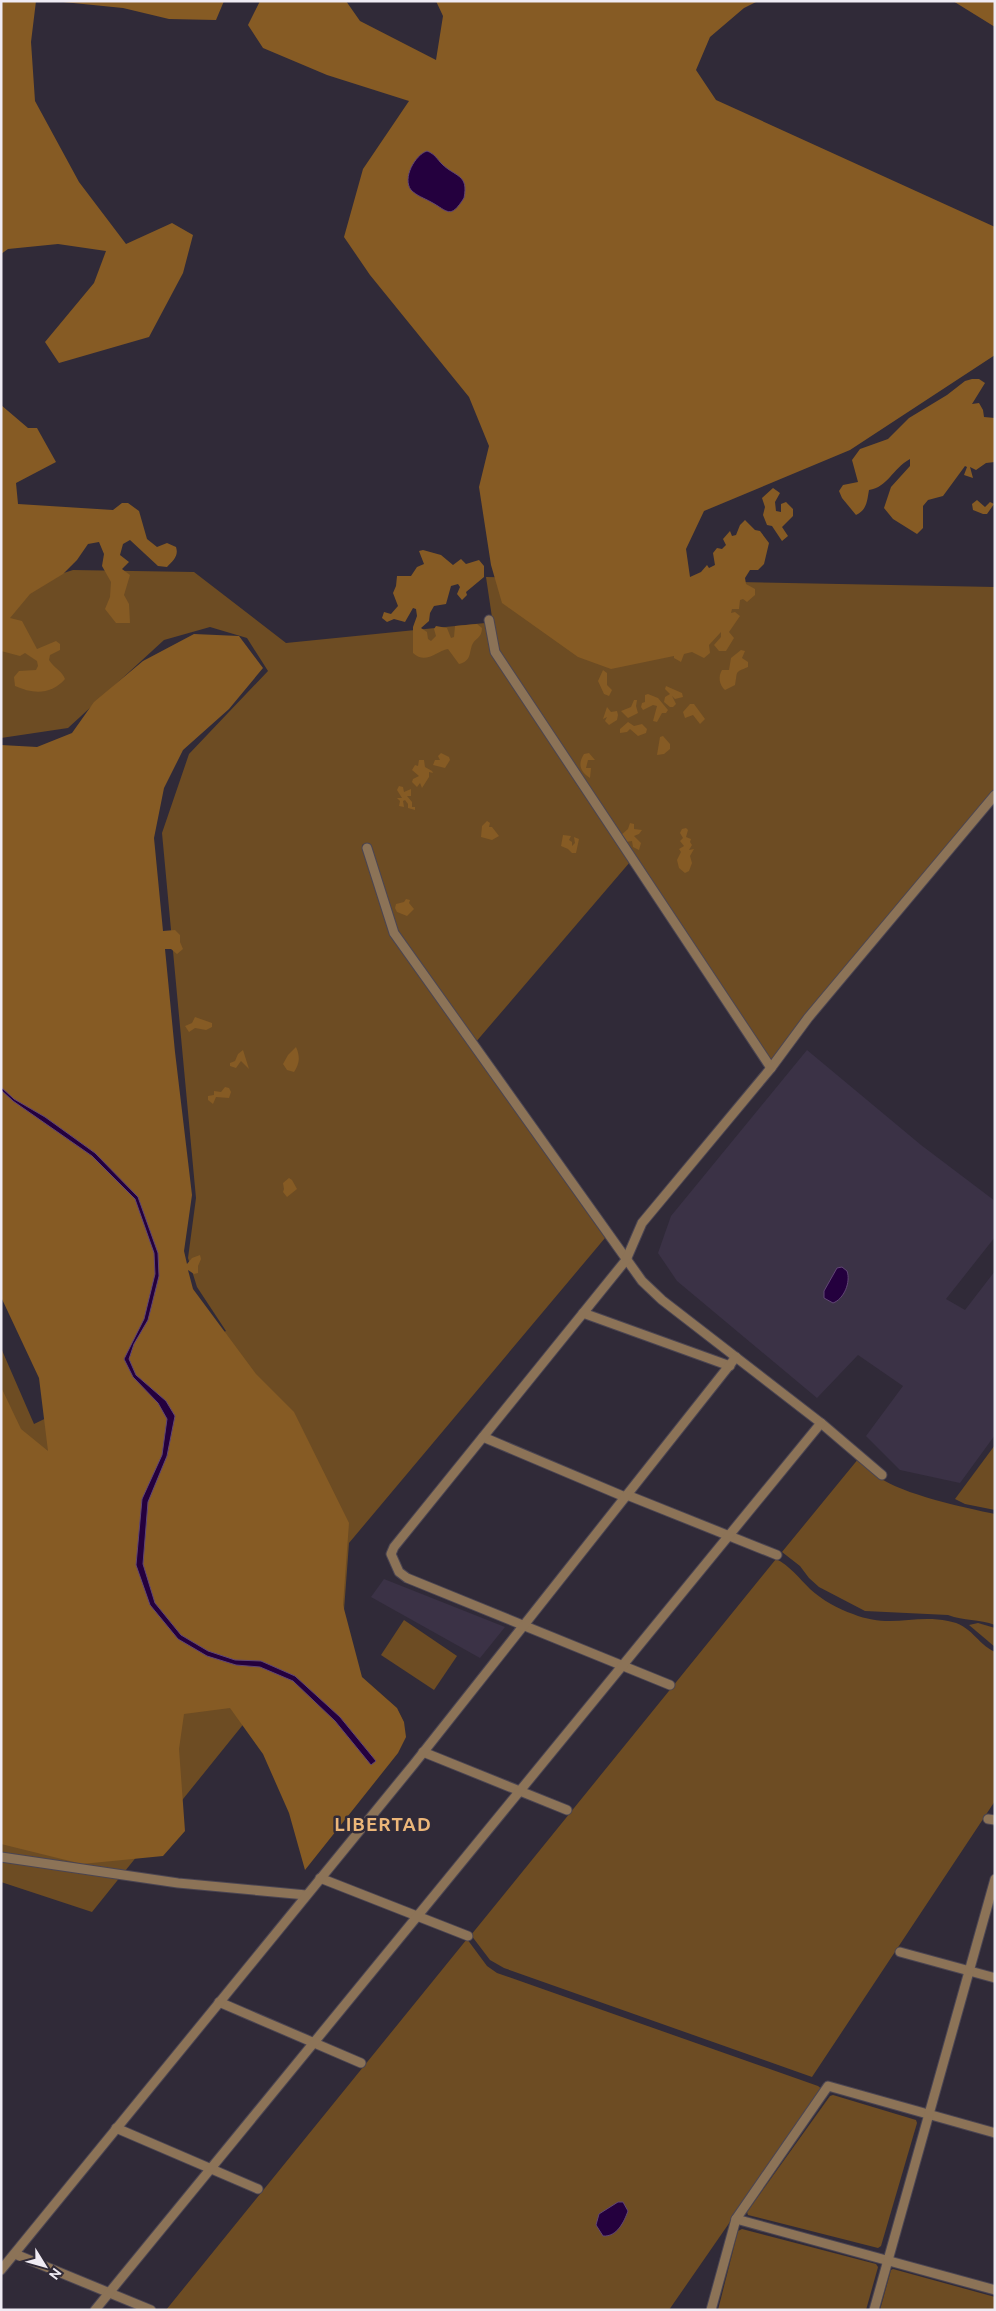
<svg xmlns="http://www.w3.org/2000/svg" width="996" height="2311" font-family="Ubuntu,sans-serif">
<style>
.built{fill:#3b3246}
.green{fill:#6d4c23}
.forest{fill:#865b24}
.water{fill:#24003e;stroke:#614675}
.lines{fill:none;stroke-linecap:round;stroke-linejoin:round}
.street-casing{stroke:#4b4552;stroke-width:11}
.street{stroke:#8c7357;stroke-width:9}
.labels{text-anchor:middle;stroke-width:5;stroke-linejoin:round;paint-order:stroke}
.district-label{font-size:19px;font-weight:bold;letter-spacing:1px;fill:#ecb679;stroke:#302a38}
</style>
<rect width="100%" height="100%" fill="#302a38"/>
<g class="built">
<polygon points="807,1050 921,1145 995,1201 995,1237 946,1299 965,1310 995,1271 995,1435 960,1483 900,1470 866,1436 903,1386 858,1355 817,1398 677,1281 658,1253 671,1216"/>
<polygon points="384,1579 505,1627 480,1658 371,1597"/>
</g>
<g class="green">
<polygon points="73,570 194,572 286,643 485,623 493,654 630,862 475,1043 397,931 368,843 362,845 391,936 605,1238 349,1543 342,1637 287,1670 92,1912 1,1882 1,1348 34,1424 226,1331 197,1287 188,1258 196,1198 162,833 189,754 268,671 247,638 210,627 164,640 68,728 1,738 1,593"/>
<polygon points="486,577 995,587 995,789 809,1011 771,1061 497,651"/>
<polygon points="995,1445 995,1510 965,1504 955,1499"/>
<path d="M859,1458C866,1464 872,1471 879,1477C901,1494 966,1508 995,1514V1625C979,1619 964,1621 948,1615L865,1611L819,1587L809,1578L800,1566L782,1552Z"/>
<path d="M776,1559C790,1566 799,1578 810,1589C822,1600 838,1609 853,1614C890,1629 914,1614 948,1621C972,1625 976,1643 995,1652V1801L812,2077L504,1968L490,1960L471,1935Z"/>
<polygon points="404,1620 457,1656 434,1690 381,1655"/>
<polygon points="978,1623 995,1628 995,1647 969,1625"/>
<polygon points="467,1939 487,1966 497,1973 818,2086 822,2089 669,2310 166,2310"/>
<polygon points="833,2095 916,2120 917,2123 881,2246 878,2248 748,2215 747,2212 830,2096"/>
<polygon points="742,2229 876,2264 878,2267 866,2310 718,2310 738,2231"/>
<polygon points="893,2269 995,2297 995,2310 880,2310 891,2270"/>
</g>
<g class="forest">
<polygon points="1,1 36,1 31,42 35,101 79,182 126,244 172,223 193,235 183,273 149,337 59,363 45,342 94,283 106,251 58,244 8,249 1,254"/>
<polygon points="53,1 224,1 216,20 169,19 123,8"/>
<polygon points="260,1 346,1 360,21 436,60 443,16 436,1 758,1 744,8 710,37 696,70 716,100 995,227 995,355 850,450 704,511 686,549 690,577 701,572 707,565 709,568 715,565 713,553 717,548 722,549 726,545 723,539 730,531 732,536 736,535 740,525 745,520 755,530 760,531 769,543 764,564 758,570 750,570 745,578 746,584 755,589 755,595 747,602 743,599 740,600 739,609 732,609 731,613 735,612 740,616 729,632 734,638 726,651 719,651 714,645 721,637 721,632 709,645 710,653 704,658 692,652 684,654 681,662 674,658 674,656 611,669 578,657 502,603 491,565 479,487 489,446 469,397 370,275 344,237 363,169 409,101 327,75 263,48 248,25"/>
<polygon points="952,1 995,1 995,27 953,1"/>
<path d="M972,379H979L985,383L972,404L979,403L983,410L984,417L995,418V462L986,463L976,470L970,467L973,478L964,475L967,467L965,466L943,496L928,500L923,506V528L917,534L893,519L884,508L891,487L910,466V459C892,469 888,487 869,490C867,501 867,510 856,515L842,498L839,491L843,485L858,482L852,460L860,449L888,439L909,418L947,395L965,381Z"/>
<path d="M1,405L28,428H37L56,462L16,483L18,504L113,510L122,503H128L139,511L147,539L157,547L167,543L176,547C179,556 173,561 167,567L158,566L130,540L123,544L120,555L129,562L122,569L130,575L124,595L129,604L130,623H116L105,609L110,597L111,582L102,566L104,554L99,542L88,544L77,560L63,574L30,594L10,618L22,621L37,649L56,641L60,644V650L50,655L49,660C54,668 62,671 65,679C51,695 33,694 15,686L14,677L19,671L36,670L38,666L37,661L25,653L20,656L1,651Z"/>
<polygon points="773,488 780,493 775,502 776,511 781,512 781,504 786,502 793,509 793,516 782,527 788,536 782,541 772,526 767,525 763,515 765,507 762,498"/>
<polygon points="977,500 985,507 990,502 994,504 987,514 983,514 973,510 972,504"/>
<path d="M423,550L441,555L453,565L461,559L466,564L479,560L484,566V577L466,592L467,595L462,600L457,594L460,587L458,584L451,586L446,604L434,606L430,613L429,621L421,628L427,632L428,639L431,641L436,636L434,629L436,626L447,628L451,638L454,637L455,626L477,624L482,628C482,638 475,638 472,645C469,654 471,661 459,664L448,649C436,651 426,665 413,653V627L417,616L416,609L413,608L405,622L394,619L387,622L382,618L384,612L391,614L398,606L393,593L396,586L397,576H411L417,567L424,564L419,551Z"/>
<polygon points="194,634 239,636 263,668 229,709 183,750 164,788 154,838 163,931 175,930 180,935 180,942 183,949 177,954 171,949 165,949 175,1052 192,1195 184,1251 187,1264 192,1258 200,1255 201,1259 198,1266 198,1273 194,1274 188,1270 193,1289 256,1374 294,1412 349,1523 343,1605 362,1677 397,1708 404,1722 406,1737 398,1753 305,1870 289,1813 263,1754 230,1708 184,1714 179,1749 185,1831 163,1856 82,1864 1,1844 1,1387 21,1429 48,1451 39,1378 1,1297 1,745 37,747 72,733 94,702 143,661"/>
<path d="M741,650L745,651L742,658L748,662V667C734,673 738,670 735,685L725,690C719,685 718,676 722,670H729L731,658Z"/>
<polygon points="603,670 607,673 607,685 612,690 609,696 604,694 598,681"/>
<polygon points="666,686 682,693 683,697 675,699 672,696 676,704 673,707 670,707 664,702 665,697 670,694 665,689"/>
<polygon points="648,694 658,698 668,710 666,713 662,713 657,722 653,721 657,706 653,705 643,710 641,707 642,703 645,702 645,695"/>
<polygon points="634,700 637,700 636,706 638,713 628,718 621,711 631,707"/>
<polygon points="690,704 694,704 705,719 700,724 693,715 685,718 683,712"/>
<polygon points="607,707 611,712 617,711 618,715 617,720 609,725 605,721 607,717 603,719"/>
<polygon points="628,722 634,726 642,724 647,729 646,733 638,736 630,729 627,732 620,733 620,729"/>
<polygon points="663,736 670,744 670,749 664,754 657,755 660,737"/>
<polygon points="441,753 449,757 450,760 445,768 433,765 435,760 440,760 438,756"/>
<path d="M589,753L595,760H588L586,768H591L590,778C581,772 577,765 584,754Z"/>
<polygon points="419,760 424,760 425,767 432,771 433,773 429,772 429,777 422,788 420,783 426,775 417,787 412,782 413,779 419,776 412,770 415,765 418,766"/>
<polygon points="399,786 403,787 404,792 411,789 411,796 407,796 412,802 412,807 415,807 415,810 408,808 408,804 405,800 403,801 404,807 399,806 400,801 397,798 402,798 397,790"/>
<polygon points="487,821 490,823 489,827 492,827 499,836 492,840 481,837 482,826"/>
<polygon points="630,823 634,824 634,829 642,830 639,834 634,836 641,843 639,850 633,847 632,841 626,842 621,835 628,829"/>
<polygon points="686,828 688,830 686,837 691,839 690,842 692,845 689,850 694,849 690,856 692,863 689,871 685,873 679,868 677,860 681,852 679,849 684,846 680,841 683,838 680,833 682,829"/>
<polygon points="563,835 571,836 569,840 572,842 572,846 575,843 574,837 579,839 576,853 572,853 568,849 561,846"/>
<polygon points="406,899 410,900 409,903 414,909 407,916 397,912 395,908 396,904 404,902"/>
<polygon points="195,1017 212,1023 212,1027 206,1030 195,1028 189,1032 185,1026 192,1023"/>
<path d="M296,1047C300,1056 300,1063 294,1072L287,1070L283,1064L288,1055Z"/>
<polygon points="243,1050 249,1069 241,1061 236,1068 230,1066 230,1063 235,1061 238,1054"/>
<polygon points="225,1087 229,1088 231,1092 229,1098 216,1097 213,1104 208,1100 208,1096 214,1095 214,1091 221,1092"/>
<polygon points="289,1178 292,1180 297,1189 287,1197 283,1192 284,1189 283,1183"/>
</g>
<g class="water">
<path d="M427,151C435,154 437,159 442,164C455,177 469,174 464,198C450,220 448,211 431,202C424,198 417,196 411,190C402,178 415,155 427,151Z"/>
<polygon points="1,1087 14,1099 45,1117 95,1153 138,1197 158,1253 159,1276 148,1320 134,1344 129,1359 136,1375 166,1401 175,1416 167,1456 148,1502 143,1564 155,1603 181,1635 208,1651 235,1660 261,1661 295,1676 340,1717 376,1761 371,1765 335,1721 293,1681 260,1667 236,1665 207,1656 178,1639 150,1605 136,1565 142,1499 162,1455 167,1419 158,1403 133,1377 124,1359 144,1319 155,1274 154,1253 135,1199 92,1156 13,1101 1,1090"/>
<path d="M842,1267L847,1271C851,1282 844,1299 833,1303L824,1298V1291L837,1268Z"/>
<path d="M618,2202H623L628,2211C624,2222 617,2237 603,2236L596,2225L599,2214Z"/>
</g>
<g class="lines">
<g class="street-casing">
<g id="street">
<polyline points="489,620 495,652 771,1068"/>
<polyline points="367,848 394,933 642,1281 662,1300 821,1423 882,1475"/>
<polyline points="583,1313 730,1366"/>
<polyline points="483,1437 625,1497"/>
<polyline points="627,1495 777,1555"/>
<polyline points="670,1685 407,1578 399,1572 391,1554 394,1547 626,1260 642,1223 771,1068 808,1018 995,795"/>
<polyline points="423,1752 567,1810"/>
<polyline points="988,1819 995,1820"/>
<polyline points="1,1857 178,1883 306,1895"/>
<polyline points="320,1878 468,1936"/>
<polyline points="900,1952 995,1978"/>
<polyline points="219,2002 361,2063"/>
<polyline points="116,2128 258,2189"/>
<polyline points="736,2219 995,2290"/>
<polyline points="15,2254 151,2310"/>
<polyline points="1,2270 414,1764 736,1357"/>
<polyline points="95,2310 821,1423"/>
<polyline points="711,2310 736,2219 828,2086 995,2133"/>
<polyline points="874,2310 995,1879"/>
</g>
</g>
<use href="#street" class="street"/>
</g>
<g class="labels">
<g class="district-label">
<text x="383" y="1831">LIBERTAD</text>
</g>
</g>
<rect width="996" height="2311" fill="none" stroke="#efebf4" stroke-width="5"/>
<g transform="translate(45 2266) rotate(127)" stroke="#302a38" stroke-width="4" paint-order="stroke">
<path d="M0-4L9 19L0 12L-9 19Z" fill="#efebf4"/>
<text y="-8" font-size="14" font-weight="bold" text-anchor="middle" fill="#efebf4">N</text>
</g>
</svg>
